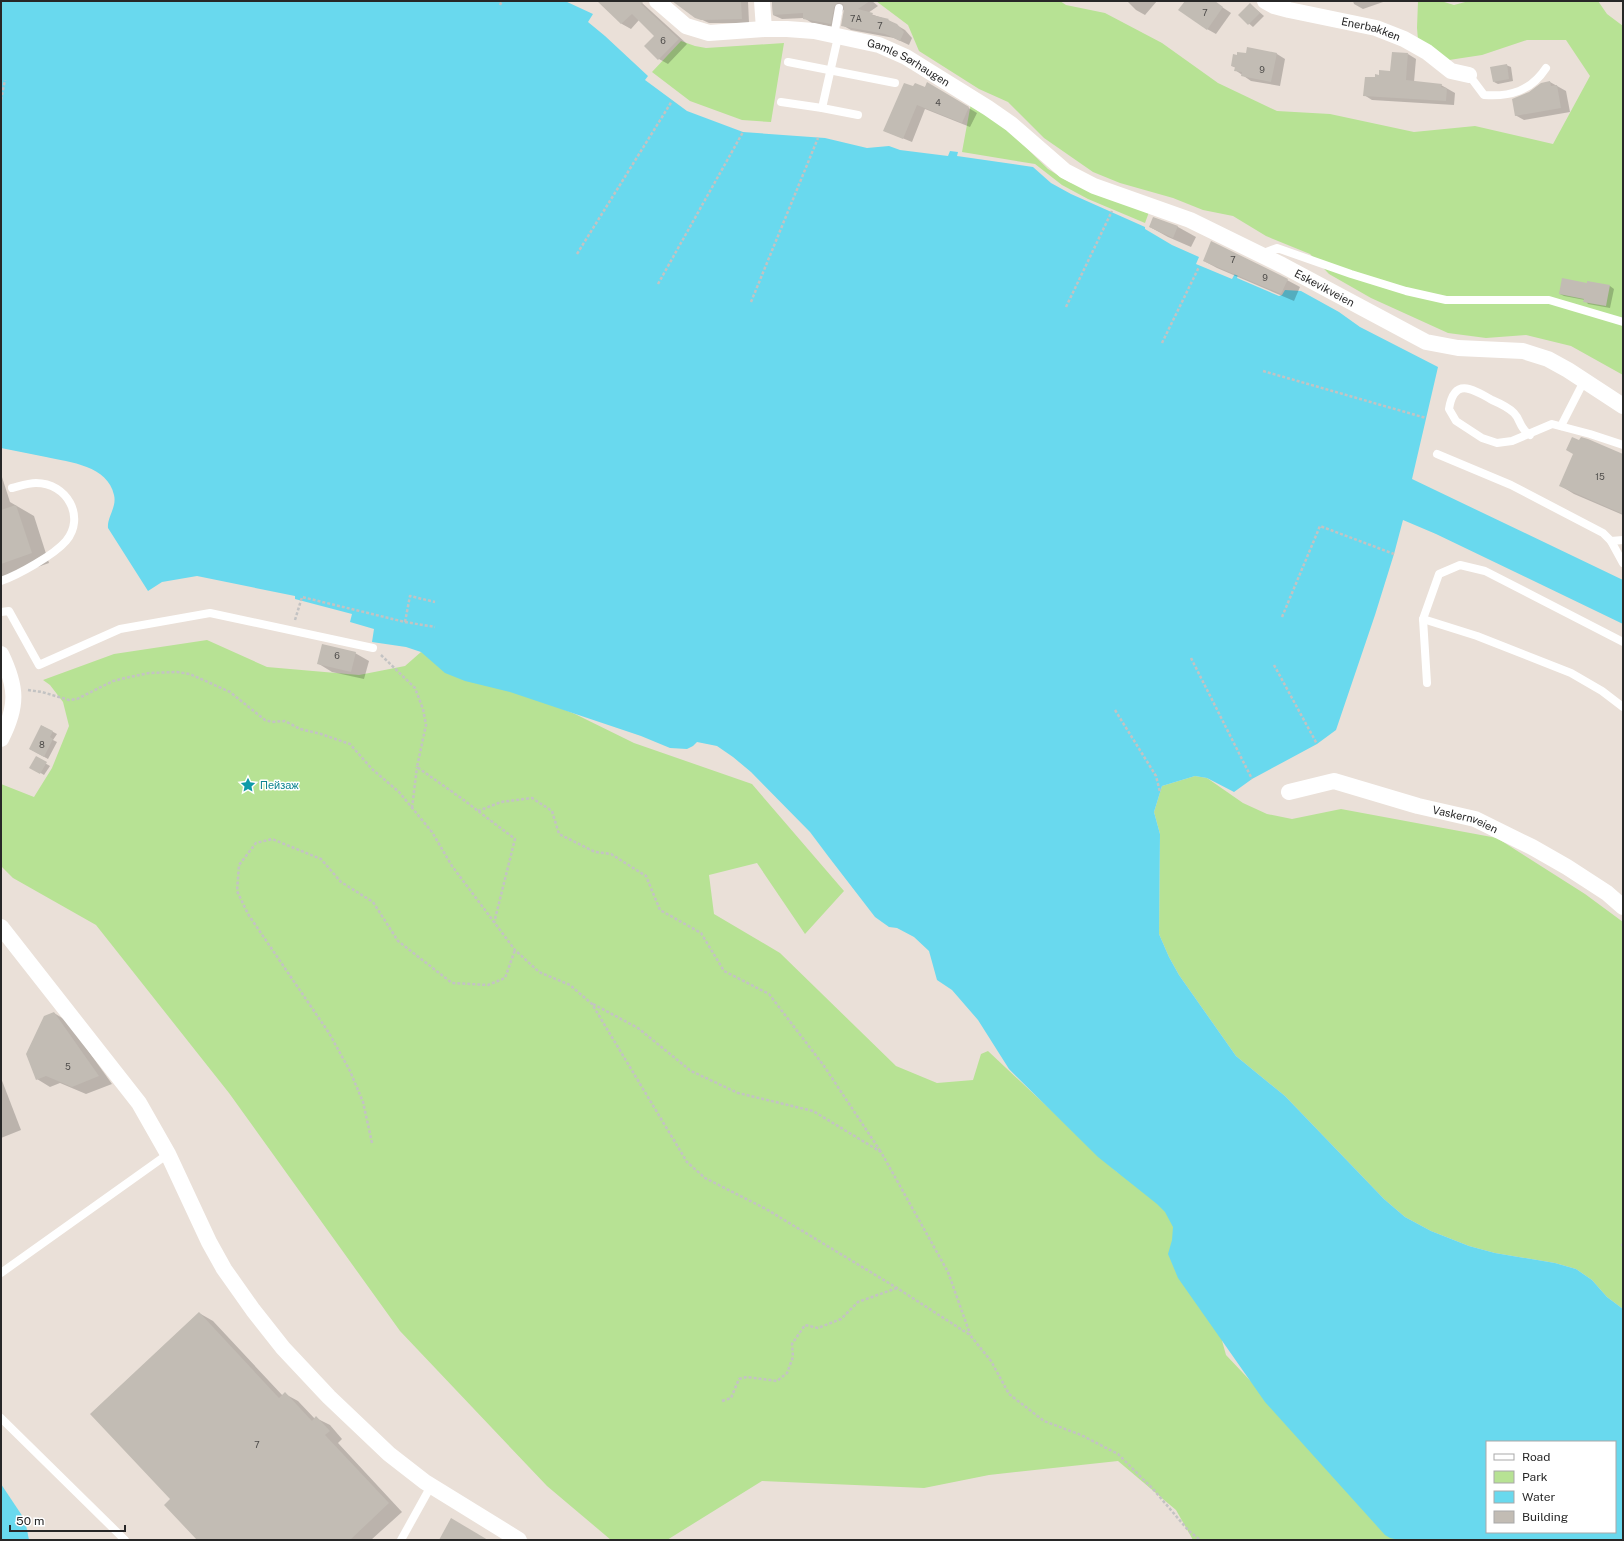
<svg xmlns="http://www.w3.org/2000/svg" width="1624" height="1541" font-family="'Public Sans',sans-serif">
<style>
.green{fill:#b7e294}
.water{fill:#69d9ee;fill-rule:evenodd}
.shadow{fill:#0003}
.building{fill:#c2bcb4}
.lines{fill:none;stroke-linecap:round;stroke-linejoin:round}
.path{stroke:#c3c3c3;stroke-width:2.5;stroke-dasharray:3 2;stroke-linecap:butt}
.service{stroke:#fff;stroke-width:8}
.minor{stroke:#fff;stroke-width:16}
.labels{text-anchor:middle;stroke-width:3;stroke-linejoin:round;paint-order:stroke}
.number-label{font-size:9px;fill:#4e4c4a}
.street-label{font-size:11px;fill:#272727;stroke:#fff}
.culture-label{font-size:11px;fill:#0d838f;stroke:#fff;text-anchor:start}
</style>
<rect width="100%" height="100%" fill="#eae0d8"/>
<g class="green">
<polygon points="876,1 1060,1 1066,5 1105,13 1162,43 1218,83 1277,111 1330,114 1414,132 1475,126 1553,144 1590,76 1566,40 1527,40 1482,55 1449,60 1418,40 1417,28 1418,1 1441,1 1454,5 1469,1 1598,1 1607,14 1623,26 1623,375 1571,346 1526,335 1486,338 1448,333 1371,298 1329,274 1310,254 1266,236 1233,216 1203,210 1173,198 1120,183 1093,172 1044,138 1008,102 979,89 919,51 908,25"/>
<polygon points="681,41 695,46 706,48 784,43 771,122 742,120 690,101 652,72"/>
<polygon points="971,103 1010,132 1048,169 1069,182 1149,212 1145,223 1088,199 1062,185 1035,164 962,152"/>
<polygon points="207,640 267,667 359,675 405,666 421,652 575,714 634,743 752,784 844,891 805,934 757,863 709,875 714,914 780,953 896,1066 937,1083 973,1080 981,1054 988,1051 1117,1172 1185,1191 1208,1290 1226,1355 1358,1495 1396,1540 1193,1540 1176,1510 1118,1461 989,1475 924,1488 762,1481 667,1540 611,1540 547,1486 400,1331 229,1093 96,925 13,878 1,866 1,784 34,797 52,768 69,726 63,702 50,685 43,680 114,654"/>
<polygon points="1195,776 1207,778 1243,803 1267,814 1292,819 1341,809 1497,838 1585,894 1623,922 1623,1309 1607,1297 1592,1280 1576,1269 1555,1263 1495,1253 1469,1246 1431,1231 1405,1217 1384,1199 1285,1096 1236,1056 1179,975 1169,957 1159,934 1160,834 1154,812 1162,786"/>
</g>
<g class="water">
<path d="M1,1H565L593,14L588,22L605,36L648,76L645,80L687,111L743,132L825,138L867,148L889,146L900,150L948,156L950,151L958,152L957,156L1033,167L1051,183L1071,194L1145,227V229L1172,245L1199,257L1196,264L1232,279L1237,270L1239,271L1237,278L1279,296L1282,295L1285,290L1301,291L1339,312L1360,327L1438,367L1412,479L1623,580V624L1436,534L1403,520L1394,554L1375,615L1336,730L1317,744L1252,779L1234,792L1207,778L1195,776L1162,786L1154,812L1160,834L1159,934L1169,957L1179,975L1236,1056L1285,1096L1384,1199L1405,1217L1431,1231L1469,1246L1495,1253L1555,1263L1576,1269L1592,1280L1607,1297L1623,1309V1540H1399L1390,1538L1385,1535L1265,1402L1178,1278L1168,1254L1172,1240L1173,1227L1165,1212L1157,1204L1098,1157L1009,1069L978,1020L952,990L937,980L929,951L914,937L897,928L889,927L875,917L828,856L810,832L751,772L733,757L717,746L697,742L693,746L687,749L670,748L641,736L510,692L465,681L445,673L421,652L406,647L372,642L374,629L350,622L352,614L295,599V596L197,576L162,582L148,591L108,528C107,517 117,507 114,495C108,466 70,462 46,457C31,454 16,451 1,448ZM1487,1442H1615V1532H1487Z"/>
<polygon points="1,1484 25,1520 29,1540 1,1540"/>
</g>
<g class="shadow">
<polygon points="599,1 640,1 687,44 668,64 659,59 656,36 639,20 631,29 622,24"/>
<polygon points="676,1 748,1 749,23 709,23 696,17"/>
<polygon points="772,1 872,1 878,6 868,13 888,20 905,30 912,38 909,45 894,38 851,30 842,25 846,7 842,12 839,28 812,23 804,18 782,19 773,15"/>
<polygon points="1127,1 1157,1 1145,15 1136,10"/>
<polygon points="1186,1 1213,1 1231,13 1216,34 1207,29"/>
<polygon points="1353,1 1386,1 1363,9 1354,4"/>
<polygon points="1250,4 1264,16 1253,27 1239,15"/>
<polygon points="1246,54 1277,54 1285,59 1280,86 1251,81 1235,70 1236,68 1232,66"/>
<polygon points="1408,54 1416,59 1414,82 1441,85 1455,93 1454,105 1372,100 1364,95 1376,79 1379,76 1391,72"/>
<polygon points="1506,65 1511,67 1513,81 1498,84 1494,82"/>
<polygon points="1550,82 1566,91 1570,112 1524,120 1515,115 1530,93"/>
<polygon points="927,83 977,113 970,127 925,109 912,142 885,131 913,88 925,88"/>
<polygon points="1154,218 1178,227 1196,237 1191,247 1168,237 1150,227"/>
<polygon points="1204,261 1287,280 1300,287 1294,301 1217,268"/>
<polygon points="1588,282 1610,286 1614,289 1610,308 1588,304 1585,300 1564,296 1560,294 1588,284"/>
<polygon points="1623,455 1623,515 1574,494 1561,486"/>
<polygon points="1,474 10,502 34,516 49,563 4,579 1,583"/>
<polygon points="355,653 369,661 364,679 332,672 319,664"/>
<polygon points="42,726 57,734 53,740 57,742 48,759 30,749"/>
<polygon points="36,758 50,766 44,775 31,767"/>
<polygon points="54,1013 67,1021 112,1084 86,1094 60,1083 50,1087 37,1079"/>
<polygon points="1,1078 21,1130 1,1138"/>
<polygon points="199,1313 213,1321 283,1396 285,1394 298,1401 315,1419 316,1418 330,1425 342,1439 338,1443 402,1512 371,1540 198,1540 172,1499"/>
</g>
<g class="building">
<polygon points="597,1 644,1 641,4 679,39 658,60 644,46 654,36 632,14 621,24"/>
<polygon points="672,1 741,1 742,19 701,20 695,18"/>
<polygon points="772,1 870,1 858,9 873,13 872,15 889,19 888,20 897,24 904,32 900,41 885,34 841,26 844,9 843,4 840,3 837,3 834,7 831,24 803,19 803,13 773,15"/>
<polygon points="1185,1 1215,1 1223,7 1207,30 1178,10"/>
<polygon points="1250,3 1260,13 1248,25 1238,15"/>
<polygon points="1247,47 1277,53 1271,82 1241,76 1242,72 1234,71 1235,67 1231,66 1233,54 1237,55 1237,52 1246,53"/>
<polygon points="1392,52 1408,53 1406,80 1442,84 1441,87 1447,88 1446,101 1363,96 1365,77 1375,77 1375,74 1379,75 1379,70 1390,71"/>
<polygon points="1507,64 1509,79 1493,82 1490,67"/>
<polygon points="1550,81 1551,86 1557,85 1561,108 1515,116 1512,99 1529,92 1541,83"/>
<polygon points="927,82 969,107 962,123 917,105 903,139 883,131 904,83 913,86 915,83 925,87"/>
<polygon points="1153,217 1178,226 1173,238 1149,227"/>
<polygon points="1211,241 1288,279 1281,294 1203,261"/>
<polygon points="1562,278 1587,283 1587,281 1610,285 1606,306 1583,302 1584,299 1559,294"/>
<polygon points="1572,437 1579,440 1581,437 1588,439 1623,454 1623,514 1559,486 1573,454 1566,450"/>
<polygon points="16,505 32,553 1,564 1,510"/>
<polygon points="322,644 356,652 351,672 317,664"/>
<polygon points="41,725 53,731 50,737 53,739 44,757 29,749"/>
<polygon points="36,756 47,762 40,774 29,768"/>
<polygon points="54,1012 99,1076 72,1087 46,1076 36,1080 26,1054 44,1016"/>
<polygon points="199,1312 279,1398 285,1392 312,1421 316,1416 330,1431 325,1435 389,1503 350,1540 197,1540 164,1505 170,1499 90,1414"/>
<polygon points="451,1518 488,1540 439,1540"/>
</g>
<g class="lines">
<g class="path">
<polyline points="500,5 502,1"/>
<polyline points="1,100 5,80"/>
<polyline points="577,254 672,101"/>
<polyline points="658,284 743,132"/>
<polyline points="751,302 818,138"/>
<polyline points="1066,307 1112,211"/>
<polyline points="1162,343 1199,267"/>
<polyline points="1263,371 1426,418"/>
<polyline points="1282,617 1320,526 1394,554"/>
<polyline points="295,620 302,597 405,622 435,627"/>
<polyline points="405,622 410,596 435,602"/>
<polyline points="381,655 415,688 423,709 426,725 417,767 461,798 515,839 494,923"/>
<polyline points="1191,658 1252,779"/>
<polyline points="1274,665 1317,744"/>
<polyline points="28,690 42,692 69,700 77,699 113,681 125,678 149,673 177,672 190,674 230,692 265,720 272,722 285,721 300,729 321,734 350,744 372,769 399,792 432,832 452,866 515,950 539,972 570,985 592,1004 687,1162 705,1178 766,1209 897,1288 970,1335 991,1361 1009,1394 1044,1421 1081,1435 1118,1454 1153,1489 1188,1530 1200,1540"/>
<polyline points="1115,710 1156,776 1160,792"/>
<polyline points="412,808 417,767"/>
<polyline points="478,811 501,802 532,798 552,811 559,834 595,852 611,854 646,876 660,910 701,933 724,971 769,994 824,1066 881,1152"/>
<polyline points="593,1004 638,1028 691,1071 738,1093 813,1111 881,1152 948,1272 970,1334"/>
<polyline points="372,1143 363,1102 350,1071 329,1033 248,914 237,891 239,865 256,843 272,839 321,859 341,882 373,902 398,941 452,983 488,985 505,978 515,950"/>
<polyline points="1621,1245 1623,1245"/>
<polyline points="722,1401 731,1398 739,1379 747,1377 777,1381 787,1373 793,1357 792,1344 805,1325 818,1328 841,1319 858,1302 897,1288"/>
</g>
<g class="service">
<polyline points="834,36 839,8"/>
<polyline points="788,62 895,83"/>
<path d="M1469,75L1484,95C1510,97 1531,91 1546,68"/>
<polyline points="781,102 822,108 838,37"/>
<polyline points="822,108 858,115"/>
<polyline points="1261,254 1277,248 1351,274 1406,291 1446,300 1549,300 1623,322"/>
<polyline points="1561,426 1584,381"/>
<path d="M1530,435C1519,428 1521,420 1514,413C1508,407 1499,403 1492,400C1471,388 1454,378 1449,409L1456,421L1482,438L1497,443L1512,441L1552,424L1590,434L1623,445"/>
<polyline points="1437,454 1511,485 1603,533 1611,541 1623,563"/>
<polyline points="1611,541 1623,540"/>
<path d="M1,581C18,575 54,555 66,541C86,517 67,483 36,483C28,483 20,486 12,488"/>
<polyline points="1,612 9,611 39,665 120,629 210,613 373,648"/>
<polyline points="1423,619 1477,636 1571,673 1602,691 1623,707"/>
<polyline points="1427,683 1423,619 1439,574 1460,565 1485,571 1623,642"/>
<polyline points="1,1273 168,1154"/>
<polyline points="1,1418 125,1540"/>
<polyline points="401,1540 431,1486"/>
</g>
<g class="minor">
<path id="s1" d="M657,1L686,26L709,33L764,29H787L814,31L879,45L906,57L988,108L1011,124L1065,171L1094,186L1190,220L1282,265L1426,342L1458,348L1523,351L1548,359L1568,370L1623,406"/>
<polyline points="762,1 764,29"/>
<path id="s2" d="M1265,1L1274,6L1289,10L1376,28L1404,39L1427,52L1451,71L1469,75"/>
<path d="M1,654C17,687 18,706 1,739"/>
<path id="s3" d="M1289,792L1334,781L1418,806L1475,819L1532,847L1567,867L1607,893L1623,907"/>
<polyline points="1,927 139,1103 168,1154 209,1242 224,1269 253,1310 283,1348 329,1397 389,1454 425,1482 519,1540"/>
</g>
</g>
<defs>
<g id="sight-bare" transform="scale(1.2)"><path d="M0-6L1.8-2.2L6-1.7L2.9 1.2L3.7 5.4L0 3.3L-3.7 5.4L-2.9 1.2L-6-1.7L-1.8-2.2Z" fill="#0f9aa8" stroke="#fff" stroke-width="2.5" paint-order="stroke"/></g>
</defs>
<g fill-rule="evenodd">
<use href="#sight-bare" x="248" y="785"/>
</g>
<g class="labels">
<g class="number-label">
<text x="1205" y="16">7</text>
<text x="856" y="22">7A</text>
<text x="880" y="29">7</text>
<text x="663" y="44">6</text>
<text x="1262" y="73">9</text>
<text x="938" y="106">4</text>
<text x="1233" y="263">7</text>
<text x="1265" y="281">9</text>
<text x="1600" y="480">15</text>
<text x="337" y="659">6</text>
<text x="42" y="748">8</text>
<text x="68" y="1070">5</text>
<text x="257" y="1448">7</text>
</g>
<g class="street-label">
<text dy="4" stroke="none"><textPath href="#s2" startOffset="110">Enerbakken</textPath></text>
<text dy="4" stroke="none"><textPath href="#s1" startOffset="268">Gamle Sørhaugen</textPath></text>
<text dy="4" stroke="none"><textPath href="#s1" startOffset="745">Eskevikveien</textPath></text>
<text dy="4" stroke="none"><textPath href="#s3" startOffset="183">Vaskernveien</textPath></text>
</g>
<g class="culture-label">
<text x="260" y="789">Пейзаж</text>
</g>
</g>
<rect width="1624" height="1541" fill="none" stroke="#272727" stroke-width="4"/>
<rect x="1486" y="1441" width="130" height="92" fill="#ffffff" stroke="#a9a9a9"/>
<rect x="1494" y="1454" width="20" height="6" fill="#ffffff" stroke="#a9a9a9"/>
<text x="1522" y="1461" font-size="12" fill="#272727">Road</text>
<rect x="1494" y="1471" width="20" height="12" fill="#b7e294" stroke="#a9a9a9"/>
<text x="1522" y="1481" font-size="12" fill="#272727">Park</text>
<rect x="1494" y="1491" width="20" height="12" fill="#69d9ee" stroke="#a9a9a9"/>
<text x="1522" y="1501" font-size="12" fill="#272727">Water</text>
<rect x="1494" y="1511" width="20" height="12" fill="#c2bcb4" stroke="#a9a9a9"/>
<text x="1522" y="1521" font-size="12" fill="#272727">Building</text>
<path d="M10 1525v6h115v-6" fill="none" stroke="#272727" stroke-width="2"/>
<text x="16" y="1525" font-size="12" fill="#272727" stroke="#ffffff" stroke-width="3" paint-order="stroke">50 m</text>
</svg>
